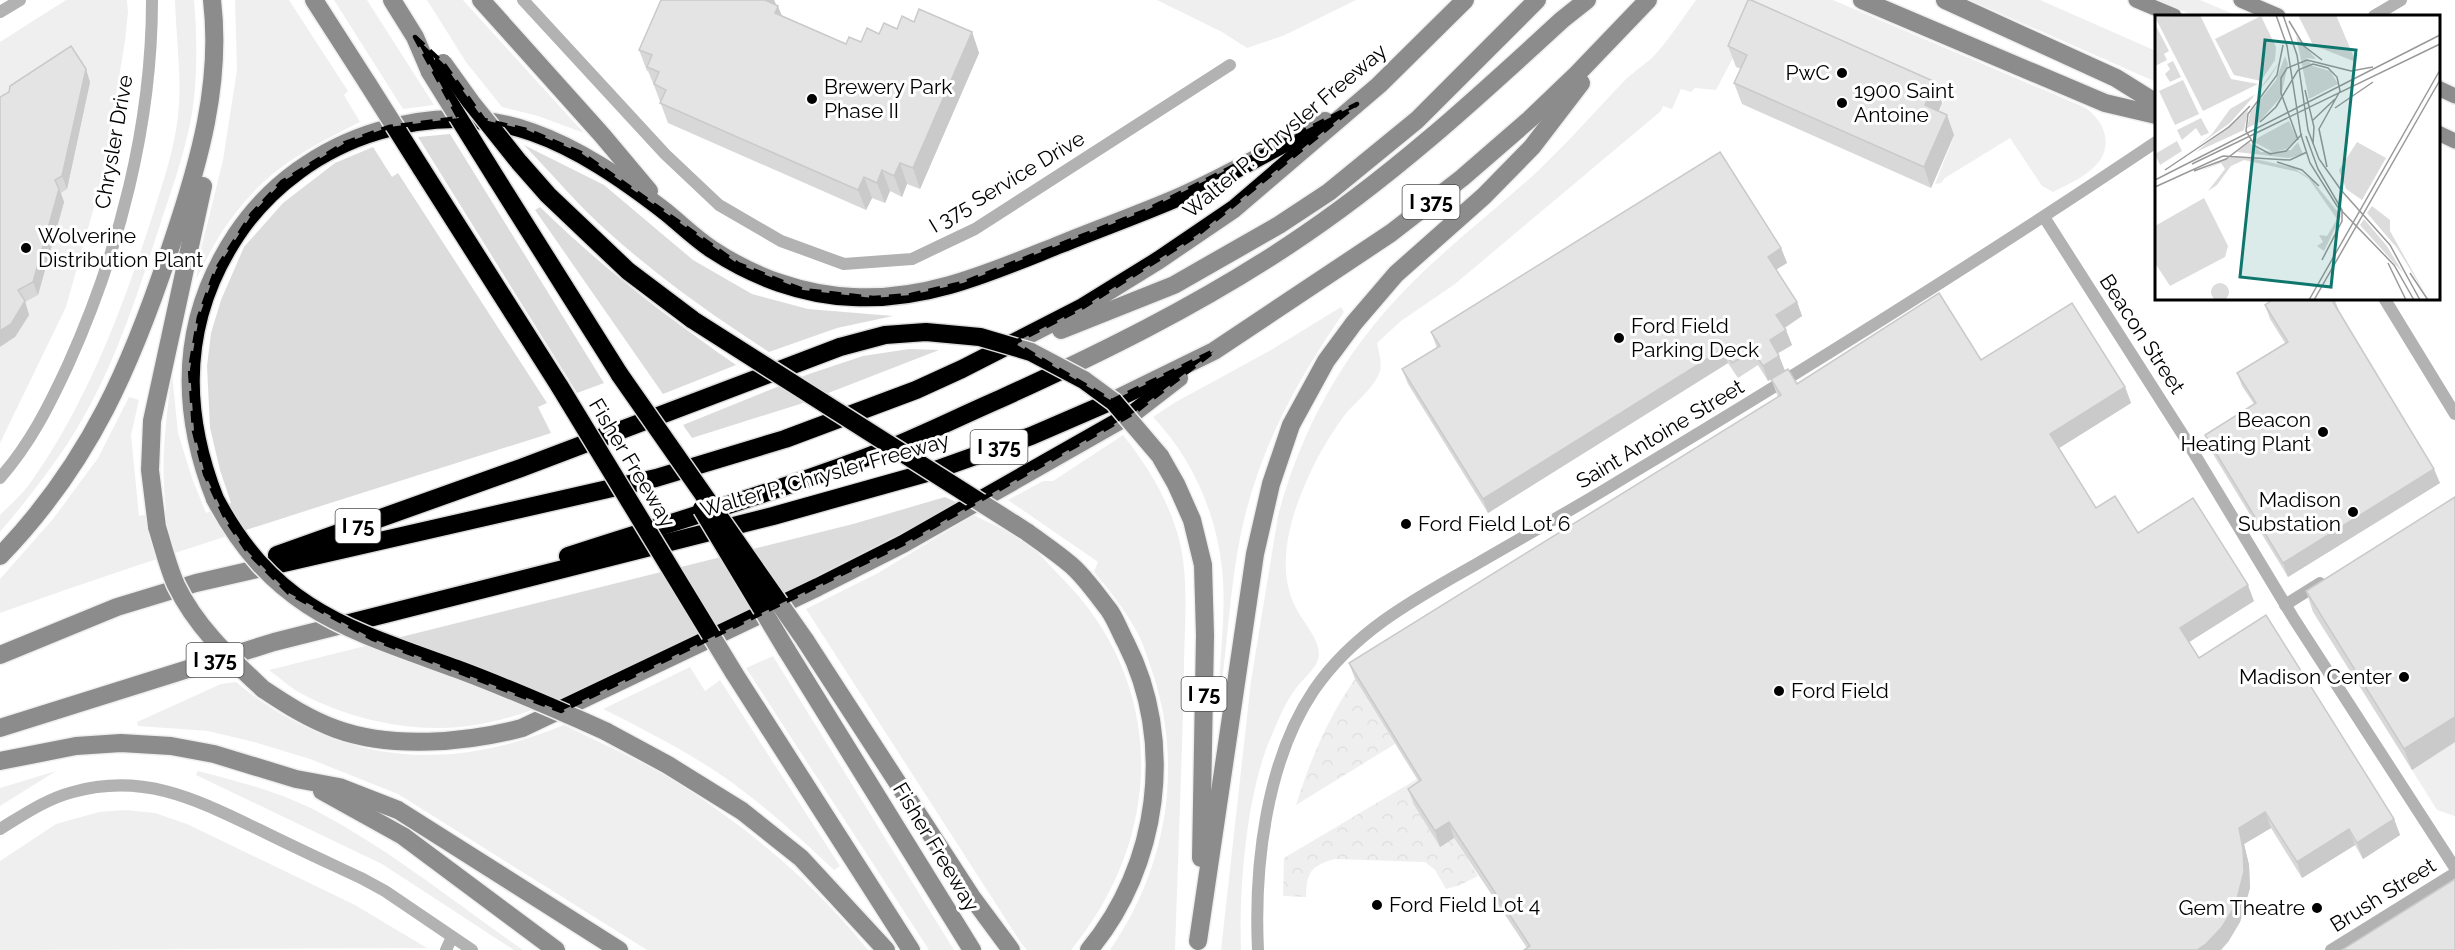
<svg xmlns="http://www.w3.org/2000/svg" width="2455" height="950" font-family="Raleway,sans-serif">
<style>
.green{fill:#dcdcdc}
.forest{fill:url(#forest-crowns)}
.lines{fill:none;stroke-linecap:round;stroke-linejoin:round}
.primary-casing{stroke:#dbdbdb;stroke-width:18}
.motorway-casing{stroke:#dbdbdb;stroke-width:21}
.minor{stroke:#555;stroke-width:12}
.tertiary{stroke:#555;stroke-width:12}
.primary{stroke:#000;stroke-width:15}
.motorway{stroke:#000;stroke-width:18}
.motorway-bridge-casing{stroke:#dbdbdb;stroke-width:21;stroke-linecap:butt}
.motorway-bridge{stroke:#000;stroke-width:18}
.wall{fill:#a9a9a9}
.shaded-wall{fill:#898989}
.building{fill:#c4c4c4;stroke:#898989;stroke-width:1.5}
.marked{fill:none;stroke:#000;stroke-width:4.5;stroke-dasharray:12 8;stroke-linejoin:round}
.poi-dot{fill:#000;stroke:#fff;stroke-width:2}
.labels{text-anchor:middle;stroke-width:6;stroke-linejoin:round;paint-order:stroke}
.shield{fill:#fff;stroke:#4c4c4c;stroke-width:1.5}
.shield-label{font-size:20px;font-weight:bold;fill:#000}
.poi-label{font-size:21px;fill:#000;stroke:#fff;text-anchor:start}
.street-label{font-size:21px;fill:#000;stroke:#fff}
.inset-road{fill:none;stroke:#999;stroke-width:1.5}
.view{fill:#0f766e;fill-opacity:0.15;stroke:#0f766e;stroke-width:3}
.inset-edge{fill:none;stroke:#000;stroke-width:3}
</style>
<defs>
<pattern id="forest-crowns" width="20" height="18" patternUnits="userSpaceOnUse" patternTransform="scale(1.5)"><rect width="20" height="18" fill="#dcdcdc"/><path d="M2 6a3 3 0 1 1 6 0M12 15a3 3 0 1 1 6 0" fill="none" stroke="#bbb"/></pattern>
</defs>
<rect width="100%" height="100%" fill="#fff"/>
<g class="green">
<polygon points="66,0 127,0 128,12 125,41 103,175 66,307 0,443 0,42"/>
<path d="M175,0H194C198,47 198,100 185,145C178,173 168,200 159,228C137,296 114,368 76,430C54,466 27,500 0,532V515C9,506 20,496 28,486C86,406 123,308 153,214C164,179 177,142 179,104C181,70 176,35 175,0Z"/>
<path d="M235,0H289L348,91L344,95L360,122C308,148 266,170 231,219C217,237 207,259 196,279L201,249L223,160L237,70Z"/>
<polygon points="334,0 367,0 434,105 403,109"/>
<polygon points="427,0 463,0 584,133 538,116 502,107 466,62"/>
<polygon points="1157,0 1356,0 1285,35 1247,48 1222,32"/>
<path d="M1696,0H1833L2084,107C2104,120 2114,144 2097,164C2087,176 2067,185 2053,192L2042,186L2010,138L1945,178L1941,183L1935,184L1954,136L1934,127L1943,101L1754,18L1716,90L1695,88L1691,92L1681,89L1672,109L1663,106L1661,111L1455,284L1401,321L1377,343C1379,353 1383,365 1379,374C1372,390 1354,403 1344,416C1328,438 1314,462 1304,487C1288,524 1276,573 1297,610C1304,623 1319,639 1319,654C1319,666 1304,678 1297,687C1284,703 1276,726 1268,744C1246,801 1239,889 1241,950H1221L1251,681L1278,516C1300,432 1342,355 1403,292C1446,247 1496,210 1542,167C1571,139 1598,108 1627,78C1635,71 1644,65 1652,58C1668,41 1682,19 1696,0Z"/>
<polygon points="1970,0 2040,0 2156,51 2156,82"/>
<polygon points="2156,0 2200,0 2238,16 2194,16"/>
<polygon points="450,134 604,383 577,393 418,137"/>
<path d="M524,145L604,185L693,260L752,294L808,309L893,316L837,328L769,352C712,315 658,277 607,231C578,205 552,174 524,145Z"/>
<path d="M373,147L392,177L398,173L547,403L538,407L551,433C367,492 182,548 0,613V579L53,519L98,458L129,397L139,400L131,435L139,516L166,510C160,463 166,419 172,373L178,433L192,478L206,513L231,503L220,470L210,428L207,366L211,333L221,300L244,247L283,203L335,163Z"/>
<path d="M540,207C600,266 667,317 736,365L663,394L535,210Z"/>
<path d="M1341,307L1344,312C1296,382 1259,449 1241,533C1231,582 1228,633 1222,683L1219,682C1221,649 1225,614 1223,580C1219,520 1195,461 1153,417L1174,403L1271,350Z"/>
<polygon points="909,349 939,350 800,404 692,438 683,425 809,374 863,356"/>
<path d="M1123,435C1145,463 1164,492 1175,526C1191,569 1184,626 1184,671C1182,764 1178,857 1175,950H1110C1166,869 1184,769 1153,674C1148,660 1144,645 1137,632C1125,610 1110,591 1094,572L1098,562L1008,500L1043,481H1053Z"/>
<path d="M945,497L956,502L921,523C824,572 727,624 628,669C567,696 502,730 434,728C390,727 345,716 306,696C293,690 281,679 269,670L853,524Z"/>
<path d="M974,515C991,524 1011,532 1027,543C1039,552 1049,565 1059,575C1168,682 1165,835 1071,950H1027L1021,943L806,609L878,573Z"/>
<polygon points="773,656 954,950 929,950 746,668"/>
<path d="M690,667L705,691L720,680L840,866L834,870C799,837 764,805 724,777C686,751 645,730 603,709Z"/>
<path d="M236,682C336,765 445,774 564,725C603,744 644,762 681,785C751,830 816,885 868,950H647L398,794L310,759L254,742L208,731L138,726L137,722L221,684Z"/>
<polygon points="2455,742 2455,816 2437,810 2412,770"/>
<polygon points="56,771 0,806 0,788"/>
<path d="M198,771C241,782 283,793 322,814C393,852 457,904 523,950H514L382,864L196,775Z"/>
<polygon points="126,810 155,813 187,824 355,905 427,948 0,950 0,861 56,824 99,812"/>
</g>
<g class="forest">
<path d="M1355,679L1395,744L1296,805C1311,758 1327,720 1355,679Z"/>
<path d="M1417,779L1427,796L1414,805L1440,847L1454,838L1478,876L1460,885L1446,889L1435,870L1425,862L1335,859C1310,866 1307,872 1306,897L1283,896L1284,858Z"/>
</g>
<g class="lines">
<g class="primary-casing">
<g id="primary">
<polyline points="2136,0 2174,16"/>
<polyline points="2241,0 2278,16"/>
<polyline points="2438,88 2455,96"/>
<polyline points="2438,133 2455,141"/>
</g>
</g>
<g class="motorway-casing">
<g id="motorway">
<polyline points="314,0 368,84"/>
<polyline points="392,0 415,37 430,72"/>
<polyline points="481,0 602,135 649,191"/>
<polyline points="1862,0 2105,103 2156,115"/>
<polyline points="1945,0 2116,78 2156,103"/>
<polyline points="519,162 548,195 628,271 693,320"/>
<polyline points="421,168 560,387"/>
<polyline points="496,178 620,375"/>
<polyline points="1061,330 1174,285 1279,225 1329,192 1417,120 1537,0"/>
<polyline points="1160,456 1176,484 1192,520 1203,565 1205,635 1201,858"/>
<path d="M215,499C179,408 181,318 236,235C269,185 321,148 378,131C495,95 576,143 666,212C682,225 696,239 713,250C754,277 803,295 853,297C928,301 993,271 1061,244C1100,228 1140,214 1179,197C1229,175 1277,147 1325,121"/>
<polyline points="157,527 150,470 152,421 203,186"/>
<path d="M1027,532C1042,543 1057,553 1071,565C1085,577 1098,596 1109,610C1116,620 1120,632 1126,643C1176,741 1159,866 1089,950"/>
<polyline points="277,555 521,468 840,347"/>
<path d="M0,556C91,462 133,362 173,240C199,163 222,83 212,0"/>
<path d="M568,556C675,521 784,490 890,448C927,433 963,415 1000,399C1099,354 1197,306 1289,245C1388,180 1476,99 1563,19L1587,0"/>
<polyline points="805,640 971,896 1011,950"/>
<polyline points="786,649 972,950"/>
<polyline points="0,655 117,607 196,583 656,478 785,439 916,390 962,369 1083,307 1159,260 1234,209 1379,85 1465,0"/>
<polyline points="734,673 911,950"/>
<path d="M263,689C287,705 309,719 336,729C391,749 466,743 522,728L818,587L903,544L1135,412L1179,378"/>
<polyline points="0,728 274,642 773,516 930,472 1031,436 1112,401 1214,351 1391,233 1462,178 1530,119 1577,74 1648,0"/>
<polyline points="605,731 668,765 742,811 801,858 886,950"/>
<polyline points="0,761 76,746 121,743 171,746 214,754 296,779 339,787 398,810 619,950"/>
<polyline points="322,791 403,836 556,950"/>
<polyline points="1198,941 1255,554 1271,484 1291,425 1326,361 1354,323 1396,274 1484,196 1532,147 1581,83"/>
</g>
</g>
<g class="minor">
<polyline points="523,0 665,154 719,205 781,241 844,264 912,259 975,229 1230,65"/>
<polyline points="0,12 20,0"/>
<polyline points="2374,16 2401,0"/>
<polyline points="2044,217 2183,435 2294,619 2455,868"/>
<path d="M0,478C30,444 49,406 68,365C119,252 152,125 152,0"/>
<polyline points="2285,605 2320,583"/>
<path d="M0,829C23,815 46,799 73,792C144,772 197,800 260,830C294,847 329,863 363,879L385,891L472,950"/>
<polyline points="446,950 452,937"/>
<path d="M1258,950C1254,866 1266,761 1314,690C1355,630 1418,597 1480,562C1528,534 1577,507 1624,478C1804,370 1982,259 2156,142"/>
</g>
<g class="tertiary">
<polyline points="2384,298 2455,414"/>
<polyline points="2331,950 2455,873"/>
</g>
<use href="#primary" class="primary"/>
<use href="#motorway" class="motorway"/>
<g class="motorway-bridge-casing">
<g id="motorway-bridge">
<polyline points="443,63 471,102 519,162"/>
<polyline points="430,72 496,178"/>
<polyline points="368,84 421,168"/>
<polyline points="693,320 1027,532"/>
<polyline points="840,347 885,335 926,332 980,337 1031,352 1084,380 1114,402 1160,456"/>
<polyline points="620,375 805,640"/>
<polyline points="560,387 734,673"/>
<path d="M215,499C274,610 347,629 457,669C508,688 556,709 605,731"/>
<polyline points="702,509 786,649"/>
<path d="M157,527C163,546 168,567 176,585C196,627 230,658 263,689"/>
</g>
</g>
<use href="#motorway-bridge" class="motorway-bridge"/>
</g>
<g class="wall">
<polygon points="661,0 774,0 782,16 846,44 861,42 879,34 897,29 914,22 972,32 979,53 920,189 907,184 902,197 890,191 885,203 872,198 866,210 668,123 655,88 648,71 647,71 639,50"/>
<polygon points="1728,46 1935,82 1942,103 1939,111 1954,135 1931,188 1742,104 1734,83 1741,69 1736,67"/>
<polygon points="90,82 67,189 61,193 64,202 38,295 25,302 29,315 15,337 9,92"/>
<polygon points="1781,248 1787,263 1776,269 1797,302 1802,316 1785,328 1792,345 1778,353 1785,371 1797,384 1981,360 2125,387 2131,403 2059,448 2096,508 2254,601 2189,642 2199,658 2394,819 2400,835 2363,859 2355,845 2302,878 2271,828 2244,844 2249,865 2250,888 2240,922 2228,942 1527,948 1454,838 1440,847 1414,805 1408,789 1419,782 1355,679 1349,663 1778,397 1771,379 1768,381 1758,365 1738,378 1728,363 1488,513 1408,384 1402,369 1437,348 1431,332"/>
<polygon points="2335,300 2340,314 2440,483 2288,577 2210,449 2205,435 2254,404 2242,386 2237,373 2285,343 2270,319 2265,305"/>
<polygon points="2455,497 2455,742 2412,770 2313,612 2306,591"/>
</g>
<g class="shaded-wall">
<polygon points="764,0 774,0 777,8"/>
<polygon points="778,6 786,27 775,13"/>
<polygon points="972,32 979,53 920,189 913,168"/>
<polygon points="86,69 90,82 67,189 62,176"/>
<polygon points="1935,82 1942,103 1932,126 1925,105"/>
<polygon points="1947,115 1954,135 1931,188 1924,167"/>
<polygon points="900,163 907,184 902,197 894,176"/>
<polygon points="882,170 890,191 885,203 877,183"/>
<polygon points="864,177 872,198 866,210 858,190"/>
<polygon points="59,189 64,202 38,295 33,282"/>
<polygon points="1781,248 1787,263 1774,271 1768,257"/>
<polygon points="25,301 29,315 15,337 0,347 0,331"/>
<polygon points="1797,302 1802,316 1782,329 1776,315"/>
<polygon points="1786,330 1792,345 1775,355 1770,340"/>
<polygon points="1723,349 1728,363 1488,513 1483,499"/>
<polygon points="1779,356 1785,371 1768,381 1763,366"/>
<polygon points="2125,387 2131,403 2056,450 2050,434"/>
<polygon points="2434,469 2440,483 2288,577 2283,563"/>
<polygon points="2248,585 2254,601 2186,644 2180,628"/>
<polygon points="2455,717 2455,742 2412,770 2404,749"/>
<polygon points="2265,812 2271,828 2244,844 2249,865 2250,888 2240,922 2228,942 2221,950 2197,950 2239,828"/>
<polygon points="2394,819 2400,835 2363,859 2357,843"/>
<polygon points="1449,822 1454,838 1440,847 1435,831"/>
<polygon points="2349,829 2355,845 2302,878 2297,862"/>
</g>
<g class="building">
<polygon points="661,0 765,0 778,6 775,13 846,44 849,37 861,42 867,28 879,34 884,23 897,29 902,16 914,22 919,9 972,32 913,168 900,163 894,176 882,170 877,183 864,177 858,190 660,103 666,90 654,84 659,72 647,67 652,55 639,50"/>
<polygon points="1748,0 1751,0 1935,82 1925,105 1947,115 1924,167 1734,83 1747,55 1728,46"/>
<polygon points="71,46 86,69 62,176 55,180 59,189 33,282 18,290 25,301 11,324 0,331 0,97 9,92 10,86"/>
<polygon points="1720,152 1781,248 1768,257 1797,302 1776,315 1786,330 1770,340 1779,356 1763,366 1753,351 1732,363 1723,349 1483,499 1402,369 1440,346 1431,332"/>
<polygon points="1939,293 1981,360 2072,303 2125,387 2050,434 2096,508 2115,496 2138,533 2193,498 2248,585 2180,628 2199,658 2266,615 2394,819 2357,843 2349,829 2297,862 2265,812 2239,828 2243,849 2244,872 2235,906 2222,927 2206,944 2197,950 1524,950 1530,946 1449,822 1435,831 1408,789 1421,780 1349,663 1781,395 1771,379 1788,369 1797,384"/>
<polygon points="2275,298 2334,298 2335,300 2333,302 2434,469 2283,563 2205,435 2256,403 2237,373 2288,342 2265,305"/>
<polygon points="2455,497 2455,717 2404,749 2306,591"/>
<polygon points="2455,879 2455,950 2342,950"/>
</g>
<path d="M0 0H2455V950H0ZM415,37L443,63L484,120L527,130L581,153L738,264L803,290L873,298L911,295L963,283L1145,211L1357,104L1197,235L1083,307L1014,343L1112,401L1214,351L1135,412L903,544L561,711L373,639L289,593L248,552L226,519L205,474L194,431L190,369L199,317L216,270L252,214L282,182L345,143L389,127L459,118Z" fill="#fff" fill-opacity=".55" fill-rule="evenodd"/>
<path class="marked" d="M415,37L443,63L484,120L527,130L581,153L738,264L803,290L873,298L911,295L963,283L1145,211L1357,104L1197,235L1083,307L1014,343L1112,401L1214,351L1135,412L903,544L561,711L373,639L289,593L248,552L226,519L205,474L194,431L190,369L199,317L216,270L252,214L282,182L345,143L389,127L459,118Z"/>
<g class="poi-dot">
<circle cx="1842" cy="73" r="6"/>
<circle cx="812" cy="99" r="6"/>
<circle cx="1842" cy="103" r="6"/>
<circle cx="26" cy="248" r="6"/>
<circle cx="1619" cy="338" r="6"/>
<circle cx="2323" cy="432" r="6"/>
<circle cx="2353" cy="512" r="6"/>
<circle cx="1406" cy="524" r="6"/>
<circle cx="2404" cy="677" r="6"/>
<circle cx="1779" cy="691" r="6"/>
<circle cx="1377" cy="905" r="6"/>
<circle cx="2317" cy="908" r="6"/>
</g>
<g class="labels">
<g class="shield">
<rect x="1402.5" y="185" width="57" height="34" rx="4.5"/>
<rect x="970.5" y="430" width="57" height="34" rx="4.5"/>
<rect x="335.5" y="509" width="45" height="34" rx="4.5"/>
<rect x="186.5" y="643" width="57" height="34" rx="4.5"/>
<rect x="1181.5" y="677" width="45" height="34" rx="4.5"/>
</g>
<g class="shield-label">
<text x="1431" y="209">I 375</text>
<text x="999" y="454">I 375</text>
<text x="358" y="533">I 75</text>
<text x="215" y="667">I 375</text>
<text x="1204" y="701">I 75</text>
</g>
<g class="poi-label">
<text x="1830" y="80" text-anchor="end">PwC</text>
<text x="824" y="94">Brewery Park<tspan x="824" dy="24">Phase II</tspan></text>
<text x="1854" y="98">1900 Saint<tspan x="1854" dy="24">Antoine</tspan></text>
<text x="38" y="243">Wolverine<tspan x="38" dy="24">Distribution Plant</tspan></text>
<text x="1631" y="333">Ford Field<tspan x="1631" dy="24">Parking Deck</tspan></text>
<text x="2311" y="427" text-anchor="end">Beacon<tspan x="2311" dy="24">Heating Plant</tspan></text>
<text x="2341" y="507" text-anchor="end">Madison<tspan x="2341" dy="24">Substation</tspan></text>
<text x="1418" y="531">Ford Field Lot 6</text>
<text x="2392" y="684" text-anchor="end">Madison Center</text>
<text x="1791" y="698">Ford Field</text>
<text x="1389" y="912">Ford Field Lot 4</text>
<text x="2305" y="915" text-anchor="end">Gem Theatre</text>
</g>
<g class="street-label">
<text transform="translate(1285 131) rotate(-40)" y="7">Walter P. Chrysler Freeway</text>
<text transform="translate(114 142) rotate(-80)" y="7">Chrysler Drive</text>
<text transform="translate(1007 182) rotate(-31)" y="7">I 375 Service Drive</text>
<text transform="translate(2142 334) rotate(57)" y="7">Beacon Street</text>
<text transform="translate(1660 434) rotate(-31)" y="7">Saint Antoine Street</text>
<text transform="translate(632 463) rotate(59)" y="7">Fisher Freeway</text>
<text transform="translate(825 475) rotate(-16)" y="7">Walter P. Chrysler Freeway</text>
<text transform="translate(936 847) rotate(59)" y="7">Fisher Freeway</text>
<text transform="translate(2383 895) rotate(-32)" y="7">Brush Street</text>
</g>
</g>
<g transform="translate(2155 15)">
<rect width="285" height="285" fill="#fff"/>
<path d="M45,0L76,64L103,69L48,96L0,2ZM143,0H181L201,47L158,30ZM106,1L121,32L120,45L106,66L79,60L60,24ZM0,9L14,36L9,39L12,45L0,51ZM141,21L161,44L151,43L158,51L175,56L183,69L154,84ZM130,41L133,49L126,82L103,108L92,113L95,98L121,65ZM18,46L26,62L15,67L10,59L15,54L12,49ZM125,46L114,64L75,108L41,132L57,119L75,94L101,79ZM28,65L44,99L20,110L4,76ZM93,95L89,115L41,137ZM46,103L54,118L46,121L41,113L27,125L22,115ZM134,106L142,124L131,134L118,137L97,126ZM22,126L27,136L5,150L0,139ZM94,127L106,137L136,135L143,127L148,139L134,143L82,137ZM202,127L231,143L207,185L191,174L184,155ZM78,141L96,143L139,153L157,165L186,201L169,236L162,231L168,227L164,220L172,221L182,204L154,164L143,157L89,145L76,151L62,170L53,176L70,154L66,148L45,156ZM49,183L73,231L70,242L15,271L0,248V211ZM217,191L235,205V216L271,280L242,233L212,198ZM209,204L232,231L248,258L205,210ZM56 277a9 9 0 1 1 18 0a9 9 0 1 1-18 0Z" fill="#dcdcdc"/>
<path class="inset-road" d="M121,0L132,31L146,120L155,148L182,191L239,250L259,285M128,0L142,40L153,115L164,144L186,175L235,230L265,285M134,6L149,31L167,45M128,30L122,60L93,99L91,116L100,131L115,139L131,136L147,119M150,75L159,112L158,129M180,93L218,67M157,106L180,84M105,107L121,92L143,55L158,49L173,53L182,62L185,76L164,114L172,152M151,121L163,154L187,195V206L167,245M143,125L126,78V63L132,53L152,45L196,56L218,52M122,147L147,155L164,171M37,149L285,29M10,155L74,112L95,91M39,156L71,144L96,125M0,165L285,20M0,172L68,141L135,145L152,137M233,248L251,285M255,258L273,285M154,285L285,55M159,285L285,65"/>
<path class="view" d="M110,25L201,35L176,272L85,262Z"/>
<rect width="285" height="285" class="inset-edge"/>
</g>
</svg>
